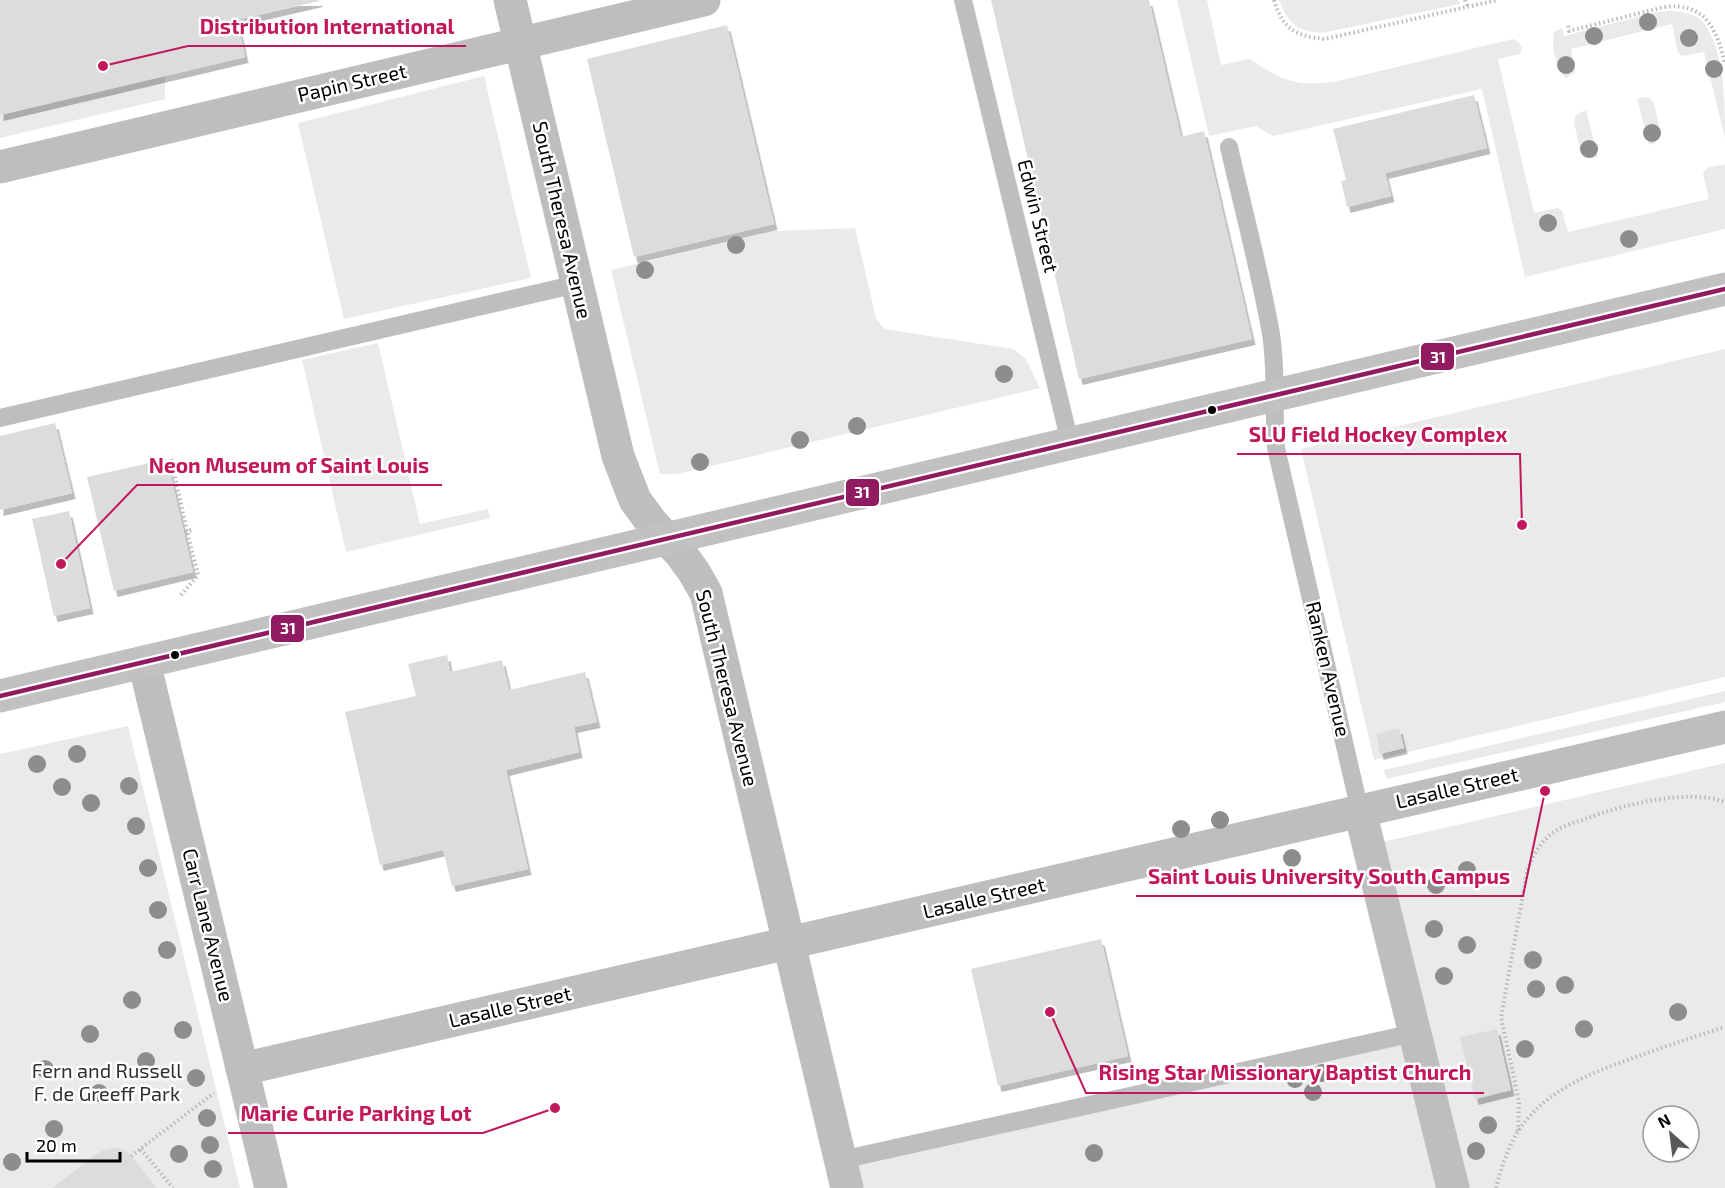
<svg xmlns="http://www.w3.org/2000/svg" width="1725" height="1188" font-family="'Exo 2',sans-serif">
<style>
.green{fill:#eaeaea;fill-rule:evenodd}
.building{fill:#dcdcdc;filter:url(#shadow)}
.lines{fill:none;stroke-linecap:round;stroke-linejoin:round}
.path{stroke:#b8b8b8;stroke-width:4;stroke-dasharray:1.5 3;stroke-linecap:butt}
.service{stroke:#bebebe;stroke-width:18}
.minor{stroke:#bebebe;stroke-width:33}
.secondary{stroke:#c1c1c1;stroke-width:33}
.bus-1-casing{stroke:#fff;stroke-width:9}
.bus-1{stroke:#901b61;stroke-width:4.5}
.tree{fill:#8d8d8d}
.bus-dot{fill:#000;stroke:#fff;stroke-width:2}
.labels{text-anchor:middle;stroke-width:5;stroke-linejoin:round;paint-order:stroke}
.street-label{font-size:20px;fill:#000;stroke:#fff}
.park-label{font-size:20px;fill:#2f2f2f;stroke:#fff}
.leader{fill:none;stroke:#c2185b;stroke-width:2}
.callout-dot{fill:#c2185b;stroke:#fff;stroke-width:2}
.callout-label{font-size:21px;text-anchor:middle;font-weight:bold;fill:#c2185b;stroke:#fff;stroke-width:5;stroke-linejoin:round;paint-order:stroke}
.line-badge{stroke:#fff;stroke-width:2}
.badge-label{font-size:16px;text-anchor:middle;font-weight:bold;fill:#fff}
</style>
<defs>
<filter id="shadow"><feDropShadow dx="3.5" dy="6" stdDeviation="0" flood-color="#0004"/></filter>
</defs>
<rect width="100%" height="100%" fill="#fff"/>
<g class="green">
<path d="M1177,0H1207L1221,65L1250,59C1283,81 1293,86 1334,82L1513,39L1519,42L1522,48L1520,54L1498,59L1534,213L1558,208L1562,211L1568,232L1709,199L1703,173L1707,168L1725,164V229L1525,277L1482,89L1273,136L1256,126L1209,136Z"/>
<path d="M1279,0H1458L1460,4L1322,33C1296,31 1288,23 1279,0Z"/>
<path d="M1673,11C1684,12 1695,14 1703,22C1725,50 1725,103 1725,138L1704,52L1682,56L1678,53L1672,24L1571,49L1575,73L1566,78C1556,70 1551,44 1554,32L1562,28L1564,36L1657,12Z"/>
<polygon points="165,75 165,99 0,138 0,115"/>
<polygon points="484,76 531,278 344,319 298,123"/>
<polygon points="1645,97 1650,98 1654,104 1661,135 1655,143 1649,145 1637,98"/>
<polygon points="1586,110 1598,157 1591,158 1581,153 1574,123 1575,116"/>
<polygon points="855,228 876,318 884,329 1013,349 1026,359 1040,388 677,474 660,474 611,270 774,231"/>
<polygon points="378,343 420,524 488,509 490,518 346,552 302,360"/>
<polygon points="1725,349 1725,677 1374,760 1301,449"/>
<polygon points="1725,691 1725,702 1386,779 1384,770"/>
<polygon points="128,726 240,1188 0,1188 0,754"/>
<path d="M1725,763V1188H1465L1378,843ZM1653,1116H1689V1152H1653Z"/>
<polygon points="1414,1033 1453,1188 847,1188 841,1160"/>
</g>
<g class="building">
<polygon points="0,0 319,0 319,1 237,20 245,57 0,115"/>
<polygon points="991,0 1149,0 1181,137 1204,131 1252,339 1079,379"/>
<polygon points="727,25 774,224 634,257 587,59"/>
<polygon points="1474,95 1487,148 1385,173 1391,196 1347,207 1341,181 1346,180 1333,129"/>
<polygon points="55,423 72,493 0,510 0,436"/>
<polygon points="167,459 193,572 114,591 87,477"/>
<polygon points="69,511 90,608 54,616 32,519"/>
<polygon points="447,655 450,672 502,660 509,690 585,672 597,722 574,727 579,752 506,770 528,869 452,886 443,850 380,865 345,712 416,696 408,664"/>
<polygon points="1399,728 1404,748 1380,754 1376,734"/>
<polygon points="1101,939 1128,1056 998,1086 971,969"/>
<polygon points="1497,1029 1511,1090 1475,1099 1460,1037"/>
<polygon points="113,1148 122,1149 131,1156 157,1188 53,1188 93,1156 102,1151"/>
</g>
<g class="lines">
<g class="path">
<path d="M1274,0C1283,30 1296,36 1325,39L1498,0"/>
<polyline points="1465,0 1468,7"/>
<path d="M1568,26L1569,31L1664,7C1705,2 1717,29 1725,64"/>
<polyline points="171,459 187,531 192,530"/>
<polyline points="181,595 198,575 187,531 184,533"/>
<path d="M1518,1131L1519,1102L1501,1017L1527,872C1532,857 1539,844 1551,834C1561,826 1574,823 1585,819C1622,805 1687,788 1725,802"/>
<polyline points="141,1149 173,1188"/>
<polyline points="131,1156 214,1093"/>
<path d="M1496,1188C1501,1169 1507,1150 1517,1133C1546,1087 1599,1070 1647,1053C1673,1044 1699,1035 1725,1027"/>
</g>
<g class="service">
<polyline points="963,0 1070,443"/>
<path d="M1229,147C1243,209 1260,271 1271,334C1277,372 1273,410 1276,448L1360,811"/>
<polyline points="0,418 577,284"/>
<polyline points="841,1160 1414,1033"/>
</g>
<g class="minor">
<polyline points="510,0 618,456 635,500 652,523 681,554 694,572 706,593 847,1188"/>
<polyline points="0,167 704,0"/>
<polyline points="144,662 271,1188"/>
<polyline points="1360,811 1453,1188"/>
<polyline points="242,1069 1725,727"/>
</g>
<polyline class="secondary" points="0,696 1725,289"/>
<g class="bus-1-casing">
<polyline id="bus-1" points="0,696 1725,289"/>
</g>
<use href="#bus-1" class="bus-1"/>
</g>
<g class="tree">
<circle cx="1648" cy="22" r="9"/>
<circle cx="1594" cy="36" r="9"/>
<circle cx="1689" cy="38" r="9"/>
<circle cx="1566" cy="65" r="9"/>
<circle cx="1714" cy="69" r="9"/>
<circle cx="1652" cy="133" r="9"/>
<circle cx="1589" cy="149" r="9"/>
<circle cx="1548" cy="223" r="9"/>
<circle cx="1629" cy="239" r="9"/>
<circle cx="736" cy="245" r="9"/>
<circle cx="645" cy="270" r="9"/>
<circle cx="1004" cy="374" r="9"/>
<circle cx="857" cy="426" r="9"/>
<circle cx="800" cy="440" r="9"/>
<circle cx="700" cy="462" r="9"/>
<circle cx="77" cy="754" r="9"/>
<circle cx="37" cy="764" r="9"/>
<circle cx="129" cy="786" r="9"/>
<circle cx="62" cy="787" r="9"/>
<circle cx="91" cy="803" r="9"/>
<circle cx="1220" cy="820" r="9"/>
<circle cx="136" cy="826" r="9"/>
<circle cx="1181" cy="829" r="9"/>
<circle cx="1292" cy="858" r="9"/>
<circle cx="148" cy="868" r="9"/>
<circle cx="1467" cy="870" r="9"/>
<circle cx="1436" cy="885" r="9"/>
<circle cx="158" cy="910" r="9"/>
<circle cx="1434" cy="929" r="9"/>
<circle cx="1467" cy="945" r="9"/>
<circle cx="167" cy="950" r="9"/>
<circle cx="1533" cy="960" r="9"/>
<circle cx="1444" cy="976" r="9"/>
<circle cx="1565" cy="985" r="9"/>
<circle cx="1536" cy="989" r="9"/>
<circle cx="132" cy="1000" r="9"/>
<circle cx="1678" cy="1012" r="9"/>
<circle cx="1584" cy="1029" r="9"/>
<circle cx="183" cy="1030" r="9"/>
<circle cx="90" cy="1034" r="9"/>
<circle cx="1525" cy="1049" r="9"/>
<circle cx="146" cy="1061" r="9"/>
<circle cx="45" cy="1069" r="9"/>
<circle cx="1322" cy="1073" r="9"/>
<circle cx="196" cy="1078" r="9"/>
<circle cx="1295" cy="1079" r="9"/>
<circle cx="1313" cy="1092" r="9"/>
<circle cx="99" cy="1093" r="9"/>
<circle cx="207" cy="1118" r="9"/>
<circle cx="1488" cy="1125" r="9"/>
<circle cx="54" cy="1129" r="9"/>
<circle cx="210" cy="1145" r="9"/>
<circle cx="1476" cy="1151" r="9"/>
<circle cx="1094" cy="1153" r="9"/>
<circle cx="179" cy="1154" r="9"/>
<circle cx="12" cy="1162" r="9"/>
<circle cx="213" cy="1169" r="9"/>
</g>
<g class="bus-dot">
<circle cx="1212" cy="410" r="5"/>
<circle cx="175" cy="655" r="5"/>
</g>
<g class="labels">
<g class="street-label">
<text transform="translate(352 83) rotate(-13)" y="7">Papin Street</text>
<text transform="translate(1038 216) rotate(76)" y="7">Edwin Street</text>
<text transform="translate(562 220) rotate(77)" y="7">South Theresa Avenue</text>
<text transform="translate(1328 669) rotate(77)" y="7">Ranken Avenue</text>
<text transform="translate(727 688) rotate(76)" y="7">South Theresa Avenue</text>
<text transform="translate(1457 788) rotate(-13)" y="7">Lasalle Street</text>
<text transform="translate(984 898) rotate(-13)" y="7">Lasalle Street</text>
<text transform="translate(208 925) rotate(76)" y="7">Carr Lane Avenue</text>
<text transform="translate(510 1007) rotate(-13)" y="7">Lasalle Street</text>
</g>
<g class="park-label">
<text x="107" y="1078">Fern and Russell<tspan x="107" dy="23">F. de Greeff Park</tspan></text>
</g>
</g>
<path class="leader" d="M103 66L188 46H466M1522 525L1520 454H1237M61 564L137 485H442M1545 791L1523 896H1136M1050 1012L1086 1093H1484M555 1108L483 1133H228"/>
<g class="callout-dot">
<circle cx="103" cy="66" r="6"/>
<circle cx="1522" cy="525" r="6"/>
<circle cx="61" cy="564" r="6"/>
<circle cx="1545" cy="791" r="6"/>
<circle cx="1050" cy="1012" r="6"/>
<circle cx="555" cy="1108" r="6"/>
</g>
<g class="callout-label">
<text x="327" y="34">Distribution International</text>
<text x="1378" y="442">SLU Field Hockey Complex</text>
<text x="289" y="473">Neon Museum of Saint Louis</text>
<text x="1329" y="884">Saint Louis University South Campus</text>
<text x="1285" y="1080">Rising Star Missionary Baptist Church</text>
<text x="356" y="1121">Marie Curie Parking Lot</text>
</g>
<g class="line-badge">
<rect x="1420" y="342" width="35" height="29" rx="6" fill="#901b61"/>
<rect x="845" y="478" width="35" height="29" rx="6" fill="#901b61"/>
<rect x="270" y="614" width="35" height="29" rx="6" fill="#901b61"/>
</g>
<g class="badge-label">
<text x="1438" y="363">31</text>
<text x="862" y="498">31</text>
<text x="288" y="634">31</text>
</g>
<g transform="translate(1671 1134) rotate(332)"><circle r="28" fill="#ffffff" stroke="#999999" stroke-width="1.5"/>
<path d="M0-4.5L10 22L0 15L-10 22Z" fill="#595959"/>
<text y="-9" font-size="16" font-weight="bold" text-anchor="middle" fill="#000000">N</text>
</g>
<path d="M27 1152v9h93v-9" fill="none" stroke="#000000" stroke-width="3"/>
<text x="36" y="1152" font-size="18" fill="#000000" stroke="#ffffff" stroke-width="4.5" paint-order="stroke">20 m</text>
</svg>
